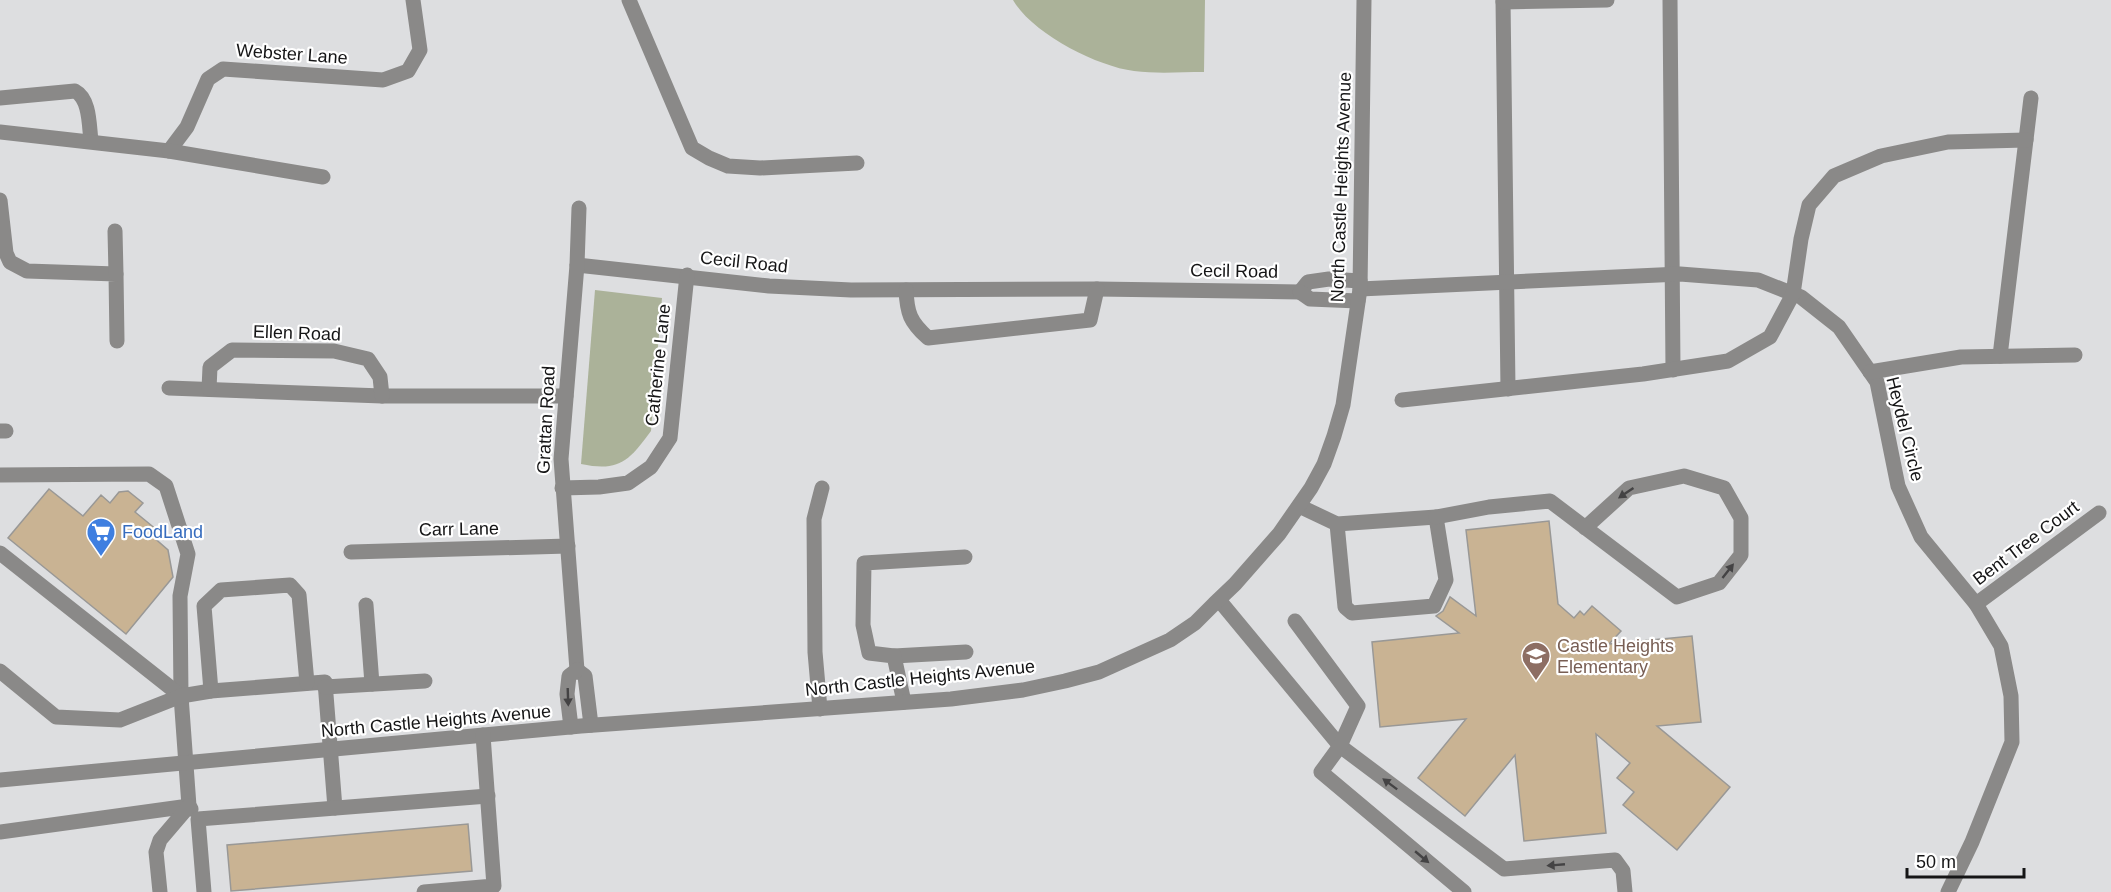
<svg xmlns="http://www.w3.org/2000/svg" width="2111" height="892" font-family="Helvetica,sans-serif">
<style>
.green{fill:#abb299}
.building{fill:#c9b393;stroke:#999896;stroke-width:1.5}
.lines{fill:none;stroke-linecap:round;stroke-linejoin:round}
.minor{stroke:#8a8988;stroke-width:15}
.oneway{fill:#444344}
.labels{text-anchor:middle;stroke-width:4.5;stroke-linejoin:round;paint-order:stroke}
.street-label{font-size:18px;fill:#151516;stroke:#fff}
.shop-label{font-size:18px;fill:#366cbe;stroke:#fff;text-anchor:start}
.education-label{font-size:18px;fill:#785e54;stroke:#fff;text-anchor:start}
</style>
<rect width="100%" height="100%" fill="#dddee0"/>
<g class="green">
<path d="M1013,0H1205L1204,72C1181,72 1157,74 1134,71C1096,66 1032,33 1013,0Z"/>
<path d="M595,290L662,298L651,431C629,461 619,472 581,464Z"/>
</g>
<g class="building">
<polygon points="49,489 83,516 101,495 110,503 119,492 128,491 143,503 135,512 157,530 152,536 168,550 173,577 126,634 8,538"/>
<polygon points="1549,521 1558,604 1574,618 1580,611 1584,615 1592,606 1621,631 1609,644 1692,636 1701,722 1657,726 1730,787 1677,850 1623,805 1634,792 1617,778 1630,763 1596,734 1606,833 1524,841 1515,755 1465,816 1418,778 1466,719 1380,727 1372,642 1459,633 1436,616 1443,611 1450,597 1476,616 1466,530"/>
<polygon points="468,824 472,871 231,891 227,845"/>
</g>
<g class="lines">
<g class="minor">
<polyline points="629,0 692,148 709,158 728,166 760,168 857,163"/>
<polyline points="1503,0 1508,389"/>
<polyline points="1670,0 1673,370"/>
<polyline points="1503,2 1607,0"/>
<path d="M0,98L75,91C90,99 89,125 91,141"/>
<polyline points="0,132 169,151 187,127 208,79 223,69 383,80 408,71 420,50 413,0"/>
<polyline points="169,151 323,177"/>
<polyline points="0,200 6,253 10,262 27,271 116,274 117,341"/>
<polyline points="115,231 116,274"/>
<polyline points="577,265 769,286 851,290 1097,289 1300,292"/>
<polyline points="1360,289 1680,274 1758,280 1801,297 1839,327 1877,382 1898,486 1921,537 1976,604 2001,646 2011,696 2012,742 1972,842 1948,892"/>
<path d="M906,290C907,313 910,322 928,338L1090,320L1097,289"/>
<polyline points="1300,292 1308,282 1329,279 1360,281"/>
<polyline points="1300,292 1310,299 1358,301"/>
<polyline points="2000,356 2031,98"/>
<polyline points="1870,372 1961,357 2075,355"/>
<polyline points="169,388 382,396 566,396"/>
<polyline points="209,389 210,367 232,350 334,351 368,359 380,377 382,396"/>
<polyline points="1402,400 1643,374 1728,361 1770,337 1793,294 1801,239 1809,205 1834,176 1881,156 1948,142 2026,140"/>
<polyline points="0,431 6,431"/>
<polyline points="0,475 149,474 166,486 188,554 180,596 181,696 189,806 0,832"/>
<polyline points="562,488 599,487 628,483 651,467 670,438 687,275"/>
<polyline points="1299,506 1337,524 1345,607 1352,613 1434,606 1446,580 1436,517 1337,524"/>
<polyline points="1436,517 1489,507 1550,501 1677,597 1719,583 1741,555 1741,518 1724,488 1684,476 1629,488 1585,528"/>
<polyline points="351,552 568,546"/>
<polyline points="0,553 181,696"/>
<polyline points="1219,600 1340,746 1504,869 1615,860 1623,871 1625,892"/>
<polyline points="1976,604 2099,513"/>
<polyline points="366,605 372,684"/>
<polyline points="1295,621 1358,706 1340,746 1321,772 1464,892"/>
<polyline points="894,656 966,652"/>
<polyline points="577,670 561,459 577,265 579,208"/>
<polyline points="577,670 585,676 591,725"/>
<polyline points="0,671 56,717 120,720 181,696 211,691 325,682 335,808"/>
<polyline points="325,687 425,681"/>
<polyline points="211,691 204,606 221,590 290,585 299,595 307,683"/>
<polyline points="904,702 894,656 869,653 863,625 864,563 965,557"/>
<polyline points="820,709 815,652 814,519 822,488"/>
<polyline points="571,727 567,694 569,676 577,670"/>
<polyline points="0,780 581,726 951,699 1023,690 1065,681 1099,672 1170,640 1195,623 1214,604 1235,584 1279,534 1311,488 1324,464 1334,436 1343,405 1360,289 1364,0"/>
<polyline points="160,892 156,852 160,840 189,806 191,809"/>
<polyline points="204,892 198,819 488,796"/>
<polyline points="424,892 494,886 483,735"/>
</g>
</g>
<defs><path id="oneway-solid" d="M-6-.8H1V-3.2L6.5 0L1 3.2V.8H-6Z" transform="scale(1.5)"/></defs>
<g class="oneway">
<use href="#oneway-solid" transform="translate(1626 493) rotate(146)"/>
<use href="#oneway-solid" transform="translate(1728 571) rotate(-52)"/>
<use href="#oneway-solid" transform="translate(568 697) rotate(88)"/>
<use href="#oneway-solid" transform="translate(1390 784) rotate(-143)"/>
<use href="#oneway-solid" transform="translate(1422 857) rotate(40)"/>
<use href="#oneway-solid" transform="translate(1556 865) rotate(175)"/>
</g>
<defs>
<g id="supermarket-pin" transform="scale(1.5)"><path d="M0 17L-7.5 6A9.5 9.5 0 1 1 7.5 6Z" fill="#3f7fe0" stroke="#fff"/><path d="M-6-5.5h2.5l.6 2H6L4.5 2H-2.5L-4.4-4H-6ZM-1.5 3.2a1.3 1.3 0 1 0 .1 0ZM3 3.2a1.3 1.3 0 1 0 .1 0Z" fill="#fff"/></g>
<g id="school-pin" transform="scale(1.5)"><path d="M0 17L-7.5 6A9.5 9.5 0 1 1 7.5 6Z" fill="#8d6e63" stroke="#fff"/><path d="M0-5L7-2L0 1L-7-2ZM-4 1L0 2.5L4 1V4Q0 6-4 4Z" fill="#fff"/></g>
</defs>
<g fill-rule="evenodd">
<use href="#supermarket-pin" x="101" y="532"/>
<use href="#school-pin" x="1536" y="656"/>
</g>
<g class="labels">
<g class="street-label">
<text transform="translate(292 54) rotate(4)" y="6">Webster Lane</text>
<text transform="translate(1341 187) rotate(-88)" y="6">North Castle Heights Avenue</text>
<text transform="translate(744 262) rotate(6)" y="6">Cecil Road</text>
<text transform="translate(1234 271) rotate(1)" y="6">Cecil Road</text>
<text transform="translate(297 333) rotate(2)" y="6">Ellen Road</text>
<text transform="translate(658 365) rotate(-84)" y="6">Catherine Lane</text>
<text transform="translate(546 420) rotate(-87)" y="6">Grattan Road</text>
<text transform="translate(1905 429) rotate(76)" y="6">Heydel Circle</text>
<text transform="translate(459 529) rotate(-1)" y="6">Carr Lane</text>
<text transform="translate(2026 543) rotate(-37)" y="6">Bent Tree Court</text>
<text transform="translate(920 678) rotate(-6)" y="6">North Castle Heights Avenue</text>
<text transform="translate(436 721) rotate(-5)" y="6">North Castle Heights Avenue</text>
</g>
<g class="shop-label">
<text x="122" y="538">FoodLand</text>
</g>
<g class="education-label">
<text x="1557" y="652">Castle Heights<tspan x="1557" dy="21">Elementary</tspan></text>
</g>
</g>
<path d="M1907 868v9h117v-9" fill="none" stroke="#151516" stroke-width="3"/>
<text x="1916" y="868" font-size="18" fill="#151516" stroke="#ffffff" stroke-width="4.5" paint-order="stroke">50 m</text>
</svg>
